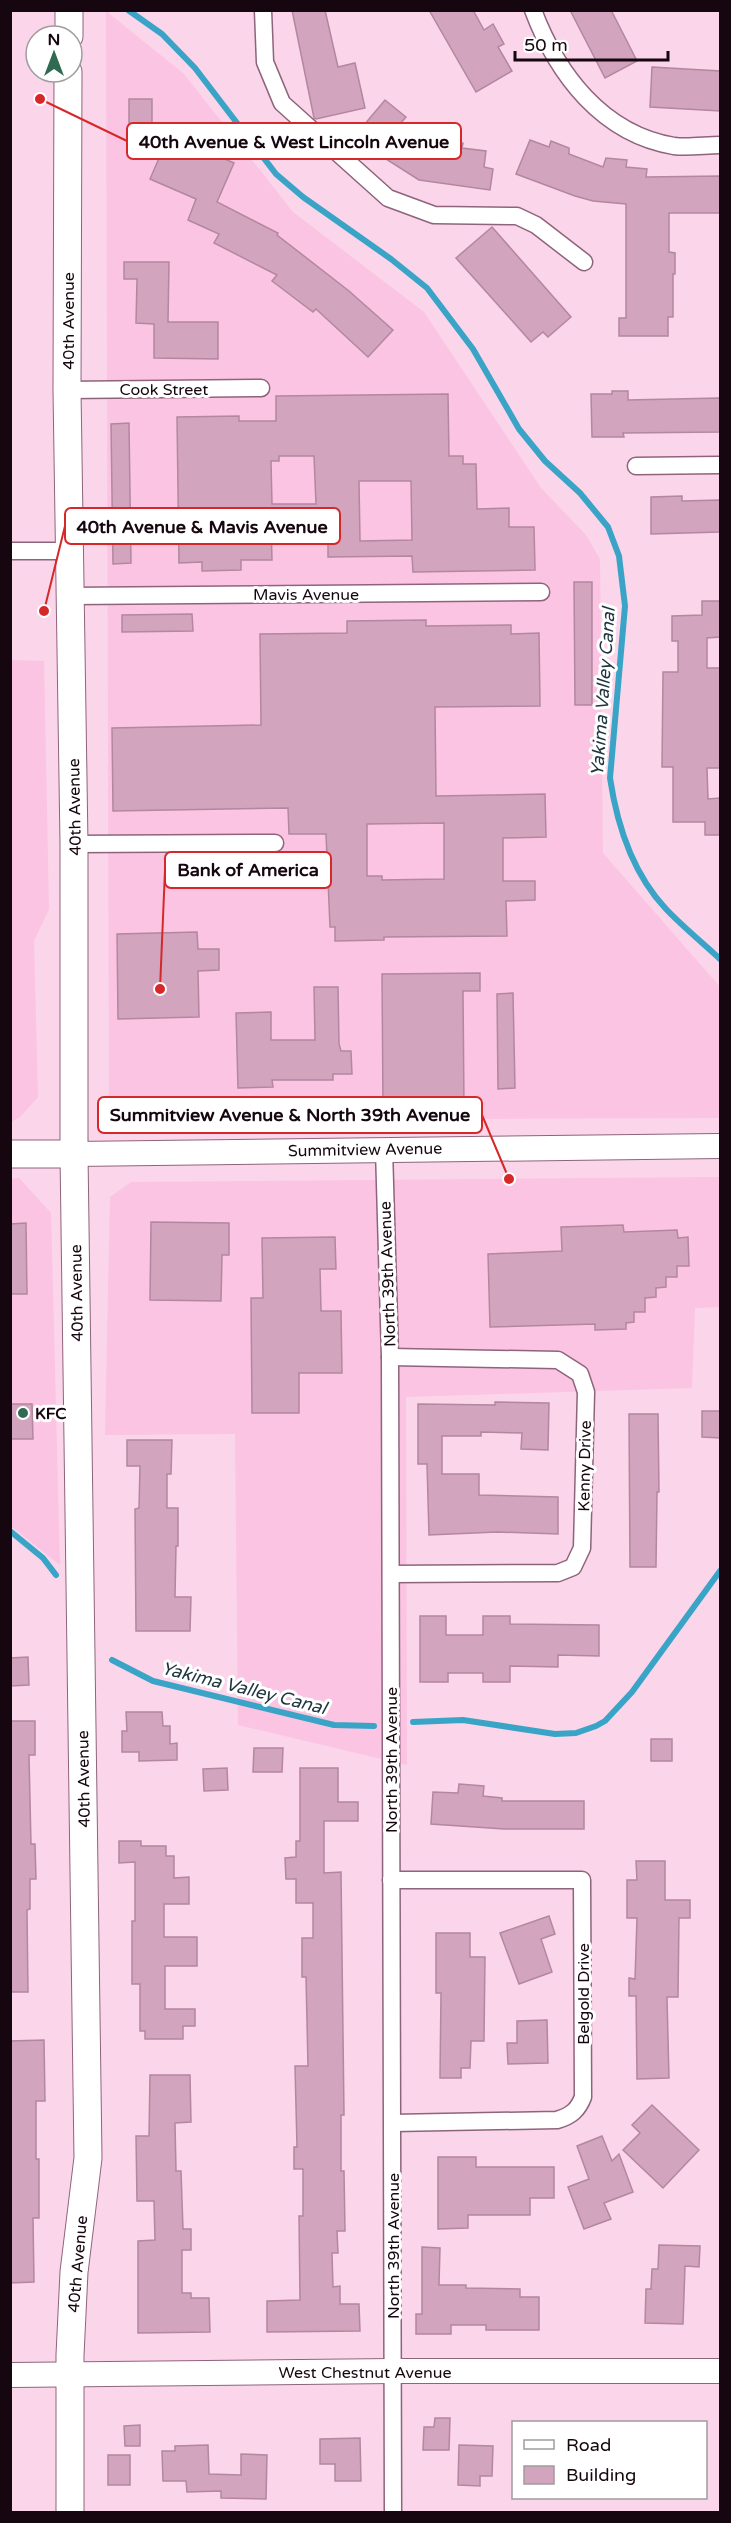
<svg xmlns="http://www.w3.org/2000/svg" width="731" height="2523" font-family="'Varela Round',sans-serif">
<style>
.built{fill:#fbc4e2}
.lines{fill:none;stroke-linecap:round;stroke-linejoin:round}
.stream{stroke:#3aa4c7;stroke-width:6}
.building{fill:#d2a4bd;stroke:#b387a0;stroke-width:1.5;fill-rule:evenodd}
.street-casing{stroke:#8e647c;stroke-width:19}
.secondary-casing{stroke:#8e647c;stroke-width:26}
.primary-casing{stroke:#8e647c;stroke-width:29}
.street{stroke:#fff;stroke-width:16}
.secondary{stroke:#fff;stroke-width:24}
.primary{stroke:#fff;stroke-width:27}
.poi-dot{fill:#306a52;stroke:#fff;stroke-width:2}
.labels{text-anchor:middle;stroke-width:6;stroke-linejoin:round;paint-order:stroke}
.street-label{font-size:16px;fill:#15060f;stroke:#fff}
.poi-label{font-size:16px;font-weight:bold;fill:#15060f;stroke:#fff;text-anchor:start}
.water-label{font-size:18px;font-style:italic;fill:#1e353e;stroke:#fff}
.leader{fill:none;stroke:#d62828;stroke-width:2}
.callout-dot{fill:#d62828;stroke:#fff;stroke-width:2}
.callout{fill:#fff;stroke:#d62828;stroke-width:2}
.callout-label{font-size:18px;text-anchor:middle;font-weight:bold;fill:#15060f}
</style>
<rect width="100%" height="100%" fill="#fbd5ea"/>
<g class="built">
<polygon points="106,11 184,74 293,212 424,312 541,488 586,535 600,559 603,853 720,987 720,1118 138,1120 109,1109"/>
<polygon points="11,660 44,661 49,909 34,941 38,1097 20,1117 11,1122"/>
<polygon points="720,1177 720,1307 695,1308 692,1388 406,1397 407,1765 238,1725 235,1434 105,1435 110,1197 131,1182"/>
<polygon points="19,1178 51,1213 60,1565 11,1526 10,1179"/>
</g>
<g class="lines">
<g class="stream">
<path d="M128,10L162,34L195,68L276,174L303,197L391,259L427,288L473,349L519,429L545,461L580,493L608,527L619,556L625,606L610,778C617,825 633,874 666,909C683,927 703,943 720,959"/>
<polyline points="10,1531 43,1558 56,1575"/>
<polyline points="112,1660 153,1681 334,1725 374,1726"/>
<polyline points="413,1722 463,1720 555,1734 576,1733 596,1726 605,1721 632,1692 720,1571"/>
</g>
</g>
<g class="building">
<polygon points="292,10 325,10 338,67 355,63 365,108 316,119 314,118"/>
<polygon points="429,10 473,10 484,30 493,24 504,44 498,47 512,71 476,92"/>
<polygon points="570,10 611,10 637,61 605,78"/>
<polygon points="652,67 720,71 720,111 650,107"/>
<polygon points="129,99 152,99 152,124 129,123"/>
<polygon points="385,100 406,117 399,125 434,153 437,139 463,143 462,148 486,151 484,167 493,169 490,190 419,180 353,138"/>
<polygon points="169,135 234,163 217,202 278,233 277,235 349,291 393,330 368,357 316,309 313,312 272,281 277,275 214,243 219,234 188,220 196,199 150,179"/>
<polygon points="530,140 549,147 551,141 569,148 569,154 603,167 606,158 627,160 626,167 647,169 646,177 720,176 720,213 669,213 669,252 675,253 675,274 673,274 673,317 668,317 668,336 619,336 619,318 626,318 626,204 593,201 575,196 516,174"/>
<polygon points="492,227 571,317 548,337 543,332 531,342 456,258"/>
<polygon points="124,262 169,262 168,322 218,322 218,359 154,358 154,324 136,323 137,279 124,279"/>
<polygon points="612,391 628,391 628,400 720,398 720,432 623,433 624,437 592,437 591,394 612,394"/>
<path d="M448,394L449,456H463V464H476L477,509L509,508V527H534L535,570L413,572L412,556L328,557V521L271,522L272,560H241V570L202,571V562L179,563L177,417L239,416V421H276V396ZM279,456H314L316,504H272L271,461H279ZM359,481H411L412,540L360,541Z"/>
<polygon points="129,423 131,563 113,564 111,424"/>
<polygon points="682,496 682,501 720,500 720,532 651,534 651,497"/>
<polygon points="574,582 592,582 592,705 575,705"/>
<polygon points="702,601 720,601 720,637 707,638 707,668 720,668 720,768 707,768 708,799 720,798 720,835 705,835 705,822 673,822 673,767 662,767 663,672 678,672 678,641 672,641 672,616 702,615"/>
<polygon points="192,614 193,631 122,632 122,615"/>
<path d="M426,620V626L511,625V634L539,633L540,706L435,707L436,796L545,794L546,837L503,838V881H535V900L506,901L507,936L384,937V940L335,941V927H330L326,834H289L288,808L113,811L112,728L261,725L260,634L347,633V621ZM444,823V879L382,880V876H367V824Z"/>
<polygon points="197,932 198,949 219,949 219,970 198,971 199,1017 118,1019 117,934"/>
<polygon points="480,973 480,991 463,991 464,1107 383,1107 382,974"/>
<polygon points="314,987 338,987 339,1044 341,1051 351,1051 352,1074 333,1074 333,1080 272,1080 273,1087 238,1088 236,1013 271,1012 271,1040 315,1040"/>
<polygon points="513,993 515,1088 498,1089 497,994"/>
<polygon points="151,1222 229,1223 229,1255 222,1255 221,1301 150,1300"/>
<polygon points="26,1223 27,1294 10,1294 10,1224"/>
<polygon points="623,1225 624,1232 677,1230 678,1238 688,1237 689,1266 677,1266 677,1277 666,1277 666,1287 656,1288 656,1297 645,1298 645,1312 634,1312 634,1322 626,1323 626,1329 595,1330 595,1324 490,1327 488,1254 562,1251 561,1227"/>
<polygon points="335,1237 336,1269 320,1269 321,1311 341,1311 342,1373 299,1373 299,1413 252,1413 251,1298 263,1298 262,1238"/>
<polygon points="495,1402 549,1403 548,1450 521,1449 522,1433 481,1432 481,1436 442,1436 442,1474 479,1474 479,1495 558,1497 558,1534 497,1532 429,1535 427,1464 418,1464 418,1404 495,1405"/>
<polygon points="10,1404 32,1404 33,1439 10,1439"/>
<polygon points="702,1411 720,1411 720,1438 702,1437"/>
<polygon points="629,1414 658,1414 659,1492 657,1492 656,1567 630,1567"/>
<polygon points="127,1440 172,1440 171,1474 167,1474 167,1508 178,1508 178,1546 176,1546 175,1597 191,1597 190,1631 136,1631 135,1509 139,1508 140,1466 127,1466"/>
<polygon points="420,1616 446,1616 446,1635 483,1635 483,1616 510,1616 510,1624 599,1625 599,1656 558,1655 558,1667 510,1666 510,1682 483,1682 483,1673 448,1673 448,1682 420,1682"/>
<polygon points="28,1657 29,1685 10,1686 10,1658"/>
<polygon points="126,1712 162,1712 163,1726 170,1726 170,1744 177,1743 177,1760 139,1761 139,1752 122,1752 122,1731 127,1731"/>
<polygon points="10,1721 35,1721 35,1755 29,1755 31,1844 35,1844 36,1879 30,1879 30,1909 27,1910 28,1992 10,1992"/>
<rect x="651" y="1739" width="21" height="22"/>
<polygon points="254,1748 283,1748 282,1772 253,1772"/>
<polygon points="227,1768 228,1790 204,1791 203,1769"/>
<polygon points="300,1768 338,1768 338,1802 358,1802 358,1821 324,1821 324,1873 341,1872 344,2115 341,2115 341,2171 344,2171 345,2231 337,2231 338,2253 332,2253 333,2287 340,2286 340,2304 359,2304 360,2331 267,2332 267,2301 300,2300 299,2216 303,2216 303,2169 294,2169 294,2147 297,2147 295,2066 308,2066 306,1977 302,1977 302,1938 313,1938 313,1903 296,1903 296,1879 286,1879 285,1858 296,1857 296,1841 300,1841"/>
<polygon points="459,1784 484,1786 483,1796 502,1798 502,1801 584,1801 584,1829 504,1829 431,1824 433,1792 458,1793"/>
<polygon points="119,1841 141,1841 141,1846 166,1846 166,1856 174,1856 174,1878 189,1877 189,1904 164,1904 164,1937 197,1937 197,1966 165,1966 165,2009 195,2009 195,2026 183,2026 183,2039 145,2039 145,2031 140,2031 140,1984 132,1984 132,1921 135,1921 135,1862 119,1863"/>
<polygon points="636,1861 665,1861 665,1900 690,1900 690,1918 679,1918 678,1997 667,1997 669,2078 637,2079 636,1996 629,1996 629,1978 635,1979 637,1918 627,1918 627,1880 637,1880"/>
<polygon points="549,1916 555,1934 541,1939 552,1972 519,1984 500,1933"/>
<polygon points="436,1933 470,1933 470,1957 485,1957 484,2041 471,2041 470,2068 461,2068 461,2078 440,2078 441,1993 436,1993"/>
<polygon points="547,2020 548,2063 508,2064 507,2043 517,2043 517,2021"/>
<polygon points="44,2040 45,2101 36,2101 36,2159 39,2159 39,2218 33,2218 34,2282 10,2283 10,2041"/>
<polygon points="150,2075 190,2075 191,2122 175,2123 176,2171 181,2171 183,2229 191,2229 191,2250 182,2250 182,2293 191,2293 191,2298 209,2298 210,2332 138,2333 138,2241 155,2240 154,2201 137,2201 136,2136 149,2136"/>
<polygon points="652,2105 699,2150 663,2188 623,2150 640,2133 632,2125"/>
<polygon points="602,2136 612,2161 619,2154 633,2192 604,2203 611,2219 584,2229 568,2187 589,2179 577,2146"/>
<polygon points="438,2157 476,2157 476,2167 554,2167 554,2198 530,2198 530,2215 468,2215 468,2228 438,2229"/>
<polygon points="659,2245 700,2246 699,2267 685,2266 683,2324 645,2323 646,2289 651,2289 652,2269 658,2269"/>
<polygon points="422,2247 440,2248 439,2285 466,2285 466,2288 520,2289 520,2297 539,2297 539,2330 486,2330 486,2325 451,2325 451,2334 416,2334 416,2314 422,2314"/>
<polygon points="435,2418 450,2418 449,2450 423,2450 424,2427 434,2427"/>
<polygon points="140,2425 140,2446 125,2446 124,2426"/>
<polygon points="360,2438 361,2481 335,2481 335,2464 320,2464 320,2439"/>
<polygon points="208,2445 209,2474 241,2475 241,2454 267,2455 266,2499 221,2498 221,2491 187,2492 186,2481 163,2481 162,2451 175,2451 175,2446"/>
<polygon points="459,2445 493,2446 492,2476 480,2476 480,2486 458,2485"/>
<rect x="108" y="2455" width="22" height="30"/>
</g>
<g class="lines">
<g class="street-casing">
<g id="street">
<polyline points="263,10 265,62 282,103 388,198 434,215 517,216 536,225 584,262"/>
<path d="M533,10C557,74 602,134 674,146C688,148 706,145 720,145"/>
<polyline points="67,390 261,388"/>
<polyline points="636,466 720,465"/>
<polyline points="10,551 70,551"/>
<polyline points="70,596 541,592"/>
<polyline points="74,844 275,843"/>
<polyline points="384,1149 390,1357 393,2512"/>
<polyline points="390,1357 558,1360 580,1374 586,1392 582,1548 573,1567 558,1573 391,1574"/>
<path d="M391,1880H582L583,2097C578,2110 571,2116 557,2120L393,2123"/>
</g>
</g>
<g class="secondary-casing">
<g id="secondary">
<polyline points="74,1154 720,1146"/>
<polyline points="10,2375 392,2371 720,2371"/>
</g>
</g>
<g class="primary-casing">
<g id="primary">
<polyline points="69,36 69,10"/>
<polyline points="68,72 67,390 74,844 74,1154 88,2158 74,2272 70,2355 70,2512"/>
<polyline points="10,1154 74,1154"/>
</g>
</g>
<use href="#street" class="street"/>
<use href="#secondary" class="secondary"/>
<use href="#primary" class="primary"/>
</g>
<circle class="poi-dot" cx="23" cy="1413" r="6"/>
<g class="labels">
<g class="street-label">
<text transform="translate(68 321) rotate(-90)" y="6">40th Avenue</text>
<text x="164" y="395">Cook Street</text>
<text x="306" y="600">Mavis Avenue</text>
<text transform="translate(74 807) rotate(-91)" y="6">40th Avenue</text>
<text transform="translate(365 1149) rotate(-1)" y="6">Summitview Avenue</text>
<text transform="translate(387 1274) rotate(-92)" y="6">North 39th Avenue</text>
<text transform="translate(76 1293) rotate(-91)" y="6">40th Avenue</text>
<text transform="translate(584 1466) rotate(-89)" y="6">Kenny Drive</text>
<text transform="translate(391 1760) rotate(-90)" y="6">North 39th Avenue</text>
<text transform="translate(83 1779) rotate(-91)" y="6">40th Avenue</text>
<text transform="translate(583 1994) rotate(-90)" y="6">Belgold Drive</text>
<text transform="translate(393 2246) rotate(-90)" y="6">North 39th Avenue</text>
<text transform="translate(77 2264) rotate(-85)" y="6">40th Avenue</text>
<text x="365" y="2378">West Chestnut Avenue</text>
</g>
<g class="poi-label">
<text x="35" y="1419">KFC</text>
</g>
<g class="water-label">
<text transform="translate(603 692) rotate(-86)" y="6">Yakima Valley Canal</text>
<text transform="translate(244 1688) rotate(14)" y="6">Yakima Valley Canal</text>
</g>
</g>
<path class="leader" d="M40 99L127 141M44 611L65 526M160 989L165 870M509 1179L482 1115"/>
<g class="callout-dot">
<circle cx="40" cy="99" r="6"/>
<circle cx="44" cy="611" r="6"/>
<circle cx="160" cy="989" r="6"/>
<circle cx="509" cy="1179" r="6"/>
</g>
<g class="callout">
<rect x="127" y="123" width="334" height="36" rx="6"/>
<rect x="65" y="508" width="275" height="36" rx="6"/>
<rect x="165" y="852" width="166" height="36" rx="6"/>
<rect x="98" y="1097" width="384" height="36" rx="6"/>
</g>
<g class="callout-label">
<text x="294" y="148">40th Avenue &amp; West Lincoln Avenue</text>
<text x="202" y="533">40th Avenue &amp; Mavis Avenue</text>
<text x="248" y="876">Bank of America</text>
<text x="290" y="1121">Summitview Avenue &amp; North 39th Avenue</text>
</g>
<rect width="731" height="2523" fill="none" stroke="#15060f" stroke-width="24"/>
<rect x="512" y="2421" width="195" height="78" fill="#ffffff" stroke="#a19b9f" stroke-width="1.5"/>
<rect x="524" y="2440" width="30" height="9" fill="#ffffff" stroke="#a19b9f" stroke-width="1.5"/>
<text x="566" y="2451" font-size="18" fill="#15060f">Road</text>
<rect x="524" y="2466" width="30" height="18" fill="#d2a4bd" stroke="#a19b9f" stroke-width="1.5"/>
<text x="566" y="2481" font-size="18" fill="#15060f">Building</text>
<g transform="translate(54 54)"><circle r="28" fill="#ffffff" stroke="#a19b9f" stroke-width="1.5"/>
<path d="M0-4.5L10 22L0 15L-10 22Z" fill="#306a52"/>
<text y="-9" font-size="16" font-weight="bold" text-anchor="middle" fill="#15060f">N</text>
</g>
<path d="M515 51v9h153v-9" fill="none" stroke="#15060f" stroke-width="3"/>
<text x="524" y="51" font-size="18" fill="#15060f" stroke="#ffffff" stroke-width="4.5" paint-order="stroke">50 m</text>
</svg>
